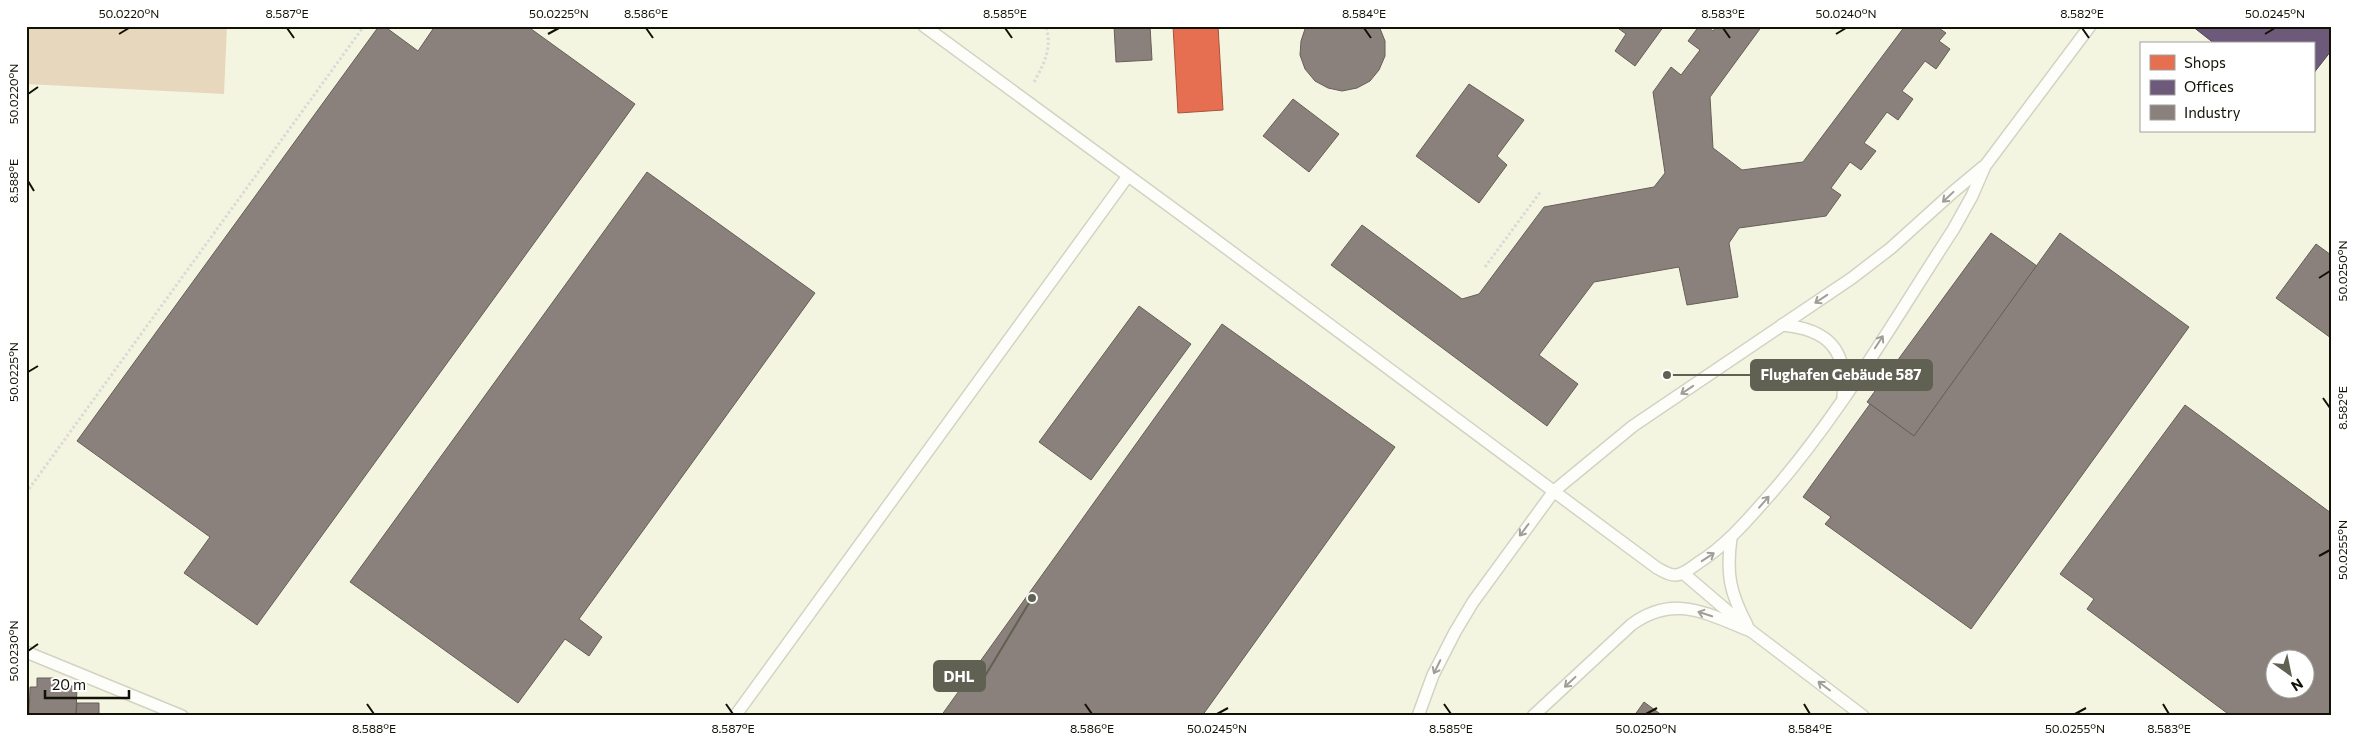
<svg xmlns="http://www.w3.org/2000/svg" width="2357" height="742" font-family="Commissioner,sans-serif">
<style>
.green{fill:#e7d8bd}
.shops{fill:#e76f51;stroke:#a7533a}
.offices{fill:#6d597a;stroke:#514357}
.industry{fill:#8a817c;stroke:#665f58;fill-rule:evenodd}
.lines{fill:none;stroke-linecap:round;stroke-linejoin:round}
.service-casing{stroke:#d2d3c3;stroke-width:14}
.path{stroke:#dadbd4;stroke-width:3;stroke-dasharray:2.5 2.5;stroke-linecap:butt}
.service{stroke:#fdfefa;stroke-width:11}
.oneway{stroke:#9f9f98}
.ticks{fill:none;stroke:#111105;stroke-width:2}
.leader{fill:none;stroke:#606152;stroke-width:2}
.callout-dot{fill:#606152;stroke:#fff;stroke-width:2}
.callout{fill:#606152;stroke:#606152;stroke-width:2}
.callout-label{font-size:15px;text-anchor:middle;font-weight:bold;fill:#fff}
.neatline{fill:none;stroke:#111105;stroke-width:2}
.ticks-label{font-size:12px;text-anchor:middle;fill:#111105}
</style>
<rect width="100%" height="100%" fill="#f4f5e1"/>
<polygon class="green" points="26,26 227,26 224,94 26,84"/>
<polygon class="shops" points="1173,26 1218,26 1223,110 1178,113"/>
<polygon class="offices" points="2192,26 2331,26 2331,51 2313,74 2313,44 2215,44"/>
<g class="industry">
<polygon points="379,26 384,26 418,51 435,26 527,26 635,104 257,625 184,573 210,537 77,441"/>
<polygon points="1114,26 1150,26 1152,60 1116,62"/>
<polygon points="1379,26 1385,41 1385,56 1379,70 1370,81 1357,88 1342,91 1328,88 1315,81 1305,69 1300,55 1301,41 1306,26"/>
<polygon points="1615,26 1664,26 1635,66 1615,51 1626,34"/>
<polygon points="1699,26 1706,26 1713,31 1717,26 1762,26 1710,97 1713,148 1742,170 1803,162 1905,26 1936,26 1946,33 1939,41 1950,49 1936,69 1925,61 1902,91 1913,99 1898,120 1887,112 1864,143 1876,151 1861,170 1850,162 1831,188 1841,195 1826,216 1739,228 1729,243 1738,297 1687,305 1679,267 1594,282 1539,355 1578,384 1547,426 1331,265 1362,225 1462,299 1479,294 1544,207 1654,187 1665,173 1653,92 1671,67 1681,75 1700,50 1688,41"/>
<polygon points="1469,84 1524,120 1497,156 1507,165 1479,203 1416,156"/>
<polygon points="1293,99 1339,134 1309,172 1263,136"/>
<polygon points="647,172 815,293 579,619 602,637 589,656 565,639 518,703 350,582"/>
<polygon points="1991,233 2037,266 1914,436 1867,402"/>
<polygon points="2060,233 2189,327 1971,629 1825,524 1831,517 1803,497 1870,404 1914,436"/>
<polygon points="2316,244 2331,255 2331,338 2276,298"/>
<polygon points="1139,306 1191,344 1091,480 1039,442"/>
<polygon points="1222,324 1395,447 1202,716 941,716"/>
<path d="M2185,405L2331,513V716H2231L2087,609L2094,599L2060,574ZM2274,660H2304V690H2274Z"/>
<polygon points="37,678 57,678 57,686 77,686 76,715 87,716 29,716 30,687 37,687"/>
<polygon points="1644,702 1663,716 1634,716"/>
<polygon points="77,703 99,703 99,714 134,716 76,715"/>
</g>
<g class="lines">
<g class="service-casing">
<g id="service">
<path d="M924,26L1194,224L1657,568C1663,571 1668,575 1675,575C1683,575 1691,568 1698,563C1725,546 1745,523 1767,498C1839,417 1894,320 1953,230L1972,196L1985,166L2090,26"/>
<path d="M1782,325C1828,329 1848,350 1843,396"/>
<path d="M1731,538C1726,574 1730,593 1747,625"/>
<polyline points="1683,573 1751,631 1863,716"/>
<polyline points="26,652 182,716"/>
<polyline points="735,716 1128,176"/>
<polyline points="1418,716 1433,675 1455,632 1473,602 1554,491 1633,426 1852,278 1891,248 1953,192 1983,167"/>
<path d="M1533,716L1631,625C1674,593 1707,614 1751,631"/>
</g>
</g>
<g class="path">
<path d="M1034,82C1045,62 1052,49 1046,26"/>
<polyline points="1485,267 1541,191"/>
<polyline points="26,493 364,26"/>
</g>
<use href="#service" class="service"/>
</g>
<defs><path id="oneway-shaft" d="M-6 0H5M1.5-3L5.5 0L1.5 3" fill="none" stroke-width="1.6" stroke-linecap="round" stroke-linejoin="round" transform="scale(1.25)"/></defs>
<g class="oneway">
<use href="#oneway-shaft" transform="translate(1948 197) rotate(137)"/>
<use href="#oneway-shaft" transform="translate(1821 299) rotate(146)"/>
<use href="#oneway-shaft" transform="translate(1879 342) rotate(-57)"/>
<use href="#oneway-shaft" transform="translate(1687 390) rotate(146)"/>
<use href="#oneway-shaft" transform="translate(1764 502) rotate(-49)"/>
<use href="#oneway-shaft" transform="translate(1524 530) rotate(127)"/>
<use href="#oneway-shaft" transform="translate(1708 557) rotate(-33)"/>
<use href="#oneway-shaft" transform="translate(1705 614) rotate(-162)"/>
<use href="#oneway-shaft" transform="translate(1437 667) rotate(116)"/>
<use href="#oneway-shaft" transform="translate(1570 682) rotate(137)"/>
<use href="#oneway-shaft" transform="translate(1824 686) rotate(-143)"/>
</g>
<path class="ticks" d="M287,28L294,38M646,28L653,38M1005,28L1012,38M1364,28L1371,38M1723,28L1730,38M2082,28L2089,38M119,34L129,28M548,34L559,28M1836,34L1846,28M2265,34L2275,28M28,94L38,87M28,181L34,191M2319,278L2330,271M28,372L38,366M2323,398L2330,408M2319,556L2330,550M28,651L38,644M367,704L374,714M726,704L733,714M1085,704L1092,714M1444,704L1451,714M1804,704L1810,714M2163,704L2169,714M1217,714L1228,708M1646,714L1657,708M2075,714L2086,708"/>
<path class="leader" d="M1667 375L1751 375M1032 598L985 676"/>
<g class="callout-dot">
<circle cx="1667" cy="375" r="5"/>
<circle cx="1032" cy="598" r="5"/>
</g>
<g class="callout">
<rect x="1751" y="360" width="181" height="30" rx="5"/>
<rect x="934" y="661" width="51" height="30" rx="5"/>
</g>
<g class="callout-label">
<text x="1841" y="380">Flughafen Gebäude 587</text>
<text x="959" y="682">DHL</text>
</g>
<rect width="2357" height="742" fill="none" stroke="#ffffff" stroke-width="55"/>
<rect x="2140" y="42" width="175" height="90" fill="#ffffff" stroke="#a0a09b"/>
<rect x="2150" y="55" width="25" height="15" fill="#e76f51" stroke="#a0a09b"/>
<text x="2184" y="68" font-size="15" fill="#111105">Shops</text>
<rect x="2150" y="80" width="25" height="15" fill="#6d597a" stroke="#a0a09b"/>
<text x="2184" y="92" font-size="15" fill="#111105">Offices</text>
<rect x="2150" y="105" width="25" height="15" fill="#8a817c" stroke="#a0a09b"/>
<text x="2184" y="118" font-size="15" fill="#111105">Industry</text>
<g transform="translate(2290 674) rotate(147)"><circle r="24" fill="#ffffff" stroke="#a0a09b"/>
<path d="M0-4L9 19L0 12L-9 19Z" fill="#606152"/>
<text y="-8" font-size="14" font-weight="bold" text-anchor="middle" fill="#111105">N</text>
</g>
<path d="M45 690v8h84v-8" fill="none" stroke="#111105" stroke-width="2.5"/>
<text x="52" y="690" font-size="15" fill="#111105" stroke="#ffffff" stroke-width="4" paint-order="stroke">20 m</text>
<rect x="28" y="28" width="2302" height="686" class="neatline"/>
<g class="ticks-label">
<text x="129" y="18">50.0220°N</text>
<text x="287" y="18">8.587°E</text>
<text x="559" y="18">50.0225°N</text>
<text x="646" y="18">8.586°E</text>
<text x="1005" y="18">8.585°E</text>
<text x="1364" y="18">8.584°E</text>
<text x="1723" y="18">8.583°E</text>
<text x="1846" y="18">50.0240°N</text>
<text x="2082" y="18">8.582°E</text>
<text x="2275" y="18">50.0245°N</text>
<text transform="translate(14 94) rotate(-90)" y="4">50.0220°N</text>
<text transform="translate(14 181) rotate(-90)" y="4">8.588°E</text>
<text transform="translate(2343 271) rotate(-90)" y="4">50.0250°N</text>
<text transform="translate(14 372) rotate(-90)" y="4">50.0225°N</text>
<text transform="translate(2343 408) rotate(-90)" y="4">8.582°E</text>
<text transform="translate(2343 550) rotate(-90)" y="4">50.0255°N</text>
<text transform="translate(14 651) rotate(-90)" y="4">50.0230°N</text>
<text x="374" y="733">8.588°E</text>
<text x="733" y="733">8.587°E</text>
<text x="1092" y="733">8.586°E</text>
<text x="1217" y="733">50.0245°N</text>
<text x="1451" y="733">8.585°E</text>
<text x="1646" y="733">50.0250°N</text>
<text x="1810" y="733">8.584°E</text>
<text x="2075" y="733">50.0255°N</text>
<text x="2169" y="733">8.583°E</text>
</g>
</svg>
